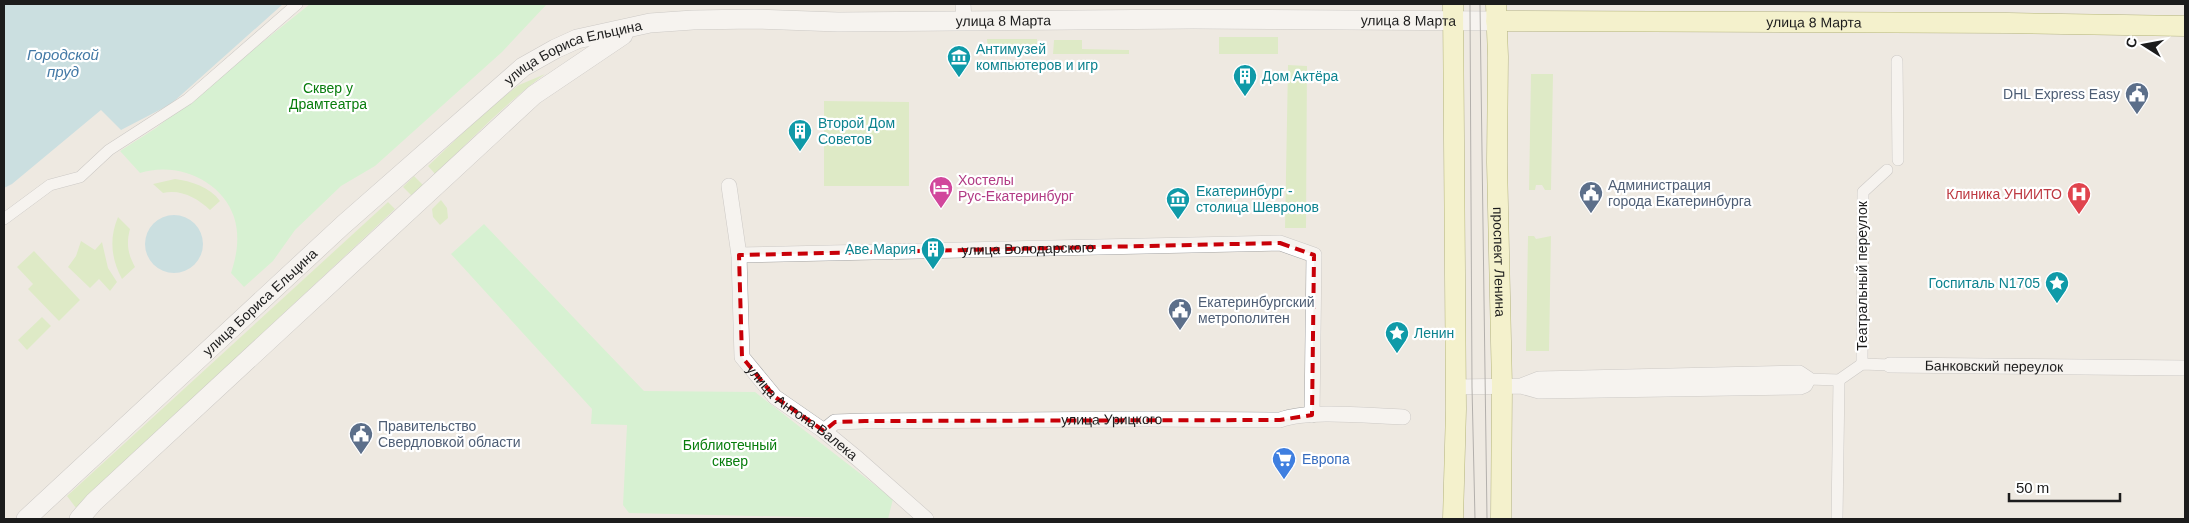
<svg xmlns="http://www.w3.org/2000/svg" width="2189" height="523" font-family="Arial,sans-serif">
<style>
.grass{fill:#caeba5}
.park{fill:#bbfbbe}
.water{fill:#a0d2de}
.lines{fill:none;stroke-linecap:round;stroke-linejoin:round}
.pedestrian-casing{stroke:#a3a3a3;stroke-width:12}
.minor-casing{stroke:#a3a3a3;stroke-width:16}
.tertiary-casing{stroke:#a3a3a3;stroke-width:20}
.secondary-casing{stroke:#6d7501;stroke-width:21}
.pedestrian{stroke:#fff;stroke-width:11}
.minor{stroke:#fff;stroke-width:15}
.tertiary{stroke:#fff;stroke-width:19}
.secondary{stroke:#fbfbb2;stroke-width:20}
.tram{stroke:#6a6a6a;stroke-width:1}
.marked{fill:none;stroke:#c80008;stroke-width:4;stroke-dasharray:10 6;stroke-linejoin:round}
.labels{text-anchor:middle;stroke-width:4.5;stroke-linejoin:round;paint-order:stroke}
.street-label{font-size:14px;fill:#1c1c1c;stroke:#fff}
.culture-label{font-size:14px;fill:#0d838f;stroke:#fff;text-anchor:start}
.park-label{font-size:14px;fill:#087d0d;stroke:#fff}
.service-label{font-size:14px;fill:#4e5e75;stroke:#fff;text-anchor:start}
.hotel-label{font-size:14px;fill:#b23c85;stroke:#fff;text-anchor:start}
.health-label{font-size:14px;fill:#be3a42;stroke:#fff;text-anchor:end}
.shop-label{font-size:14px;fill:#366cbe;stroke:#fff;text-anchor:start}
.water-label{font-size:15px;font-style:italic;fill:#4379a6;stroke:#fff}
</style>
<rect width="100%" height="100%" fill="#eee9e1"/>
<g class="grass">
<rect x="1219" y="37" width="59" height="17"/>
<polygon points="987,39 1037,39 1037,53 988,53"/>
<polygon points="1054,40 1082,40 1082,49 1129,50 1129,54 1053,54"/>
<polygon points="1288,65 1307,66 1306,228 1285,228"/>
<path d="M545,74C505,104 470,139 436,175L428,166L492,105L519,85Z"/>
<polygon points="1531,74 1553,74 1551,190 1545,190 1542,185 1536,185 1535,190 1529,190"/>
<polygon points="824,101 909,102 909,186 824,186"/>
<polygon points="414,176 423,185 412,196 403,187"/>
<path d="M175,179C191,181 210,187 220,201L210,210C197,198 181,189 163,193L153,184Z"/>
<polygon points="441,200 447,208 448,218 440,225 433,217 432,209"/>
<polygon points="388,202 395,209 76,508 67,496"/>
<path d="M118,217L130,229C126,244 128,254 135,267L122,279C111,259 109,238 118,217Z"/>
<polygon points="1528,236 1534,236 1536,239 1551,236 1549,351 1526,351"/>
<polygon points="81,241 95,250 102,242 108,268 117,282 110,291 99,279 90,288 68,267 76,256"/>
<polygon points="34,251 80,300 59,321 28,289 33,284 17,267"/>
<polygon points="42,317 51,326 27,350 18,340"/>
</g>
<g class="park">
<path d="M310,4H547L502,52L375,166L341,186L295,230L273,261L244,287L231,273C237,255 240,236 234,217C222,180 176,161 140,173L120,151L156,128Z"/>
<polygon points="484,224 644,391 755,392 893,499 888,519 629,513 623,505 627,425 591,424 592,409 451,254"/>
</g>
<g class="water">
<polygon points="4,4 283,4 171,104 121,130 101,110 12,184 4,188"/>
<circle cx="174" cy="244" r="29"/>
</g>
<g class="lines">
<g class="pedestrian-casing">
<g id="pedestrian">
<polyline points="1897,61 1898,160"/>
<polyline points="4,219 50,185 80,177 109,150 188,99 297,4"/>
<polyline points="1862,364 1863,192 1887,170"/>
<polyline points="1808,379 1839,380 1862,364 1890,365"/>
<polyline points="1837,519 1839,380"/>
</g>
</g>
<g class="minor-casing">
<g id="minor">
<polyline points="963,4 964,21"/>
<path id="s1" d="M729,186L739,255L742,357L775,397L824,431L858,459L926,519"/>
<path id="s2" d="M739,255L1280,243L1314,255L1312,415"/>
<path id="s3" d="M1890,365L2185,368"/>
<polyline points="1456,387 1521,386 1539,391 1800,387 1805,385 1808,379 1799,373 1539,379 1521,386"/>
<path id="s4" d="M824,431L835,422L865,421L1148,419L1280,420C1309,409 1370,416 1403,417"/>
</g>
</g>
<g class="tertiary-casing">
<g id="tertiary">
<path id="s5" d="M26,519L343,225L523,67L555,49L577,39L650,23L693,20L754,19L838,22L1193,19L1496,21"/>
<polyline points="79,519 94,502 534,95 623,35"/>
</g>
</g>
<g class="secondary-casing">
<g id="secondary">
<path id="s6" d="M1496,4L1498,57L1497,162L1502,386L1501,519"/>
<path id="s7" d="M1496,21L2008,23L2185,26"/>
<polyline points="1453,519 1456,409 1453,4"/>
</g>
</g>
<use href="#pedestrian" class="pedestrian"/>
<use href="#minor" class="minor"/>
<use href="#tertiary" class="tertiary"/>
<use href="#secondary" class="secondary"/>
<g class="tram">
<polyline points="1470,4 1472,387 1475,519"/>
<polyline points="1480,4 1487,519"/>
</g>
</g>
<path d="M0 0H2189V523H0ZM1280,243L1314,255L1312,415L1280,420L865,421L835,422L824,431L775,397L742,357L739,255Z" fill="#eee9e1" fill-opacity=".55" fill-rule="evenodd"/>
<path class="marked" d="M1280,243L1314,255L1312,415L1280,420L865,421L835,422L824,431L775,397L742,357L739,255Z"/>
<defs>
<g id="museum-pin" transform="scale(1.25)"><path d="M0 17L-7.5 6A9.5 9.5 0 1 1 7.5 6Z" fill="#0f9aa8" stroke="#fff"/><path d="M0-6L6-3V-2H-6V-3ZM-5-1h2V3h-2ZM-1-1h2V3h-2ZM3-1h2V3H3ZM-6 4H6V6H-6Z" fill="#fff"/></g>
<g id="building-pin" transform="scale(1.25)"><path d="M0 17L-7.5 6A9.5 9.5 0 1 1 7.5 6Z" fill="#0f9aa8" stroke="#fff"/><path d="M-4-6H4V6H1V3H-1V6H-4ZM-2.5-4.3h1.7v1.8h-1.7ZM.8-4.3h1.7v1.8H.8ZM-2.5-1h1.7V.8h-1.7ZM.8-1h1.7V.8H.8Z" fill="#fff"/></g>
<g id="civic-pin" transform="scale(1.25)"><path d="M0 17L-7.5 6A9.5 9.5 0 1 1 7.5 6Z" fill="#5c6f8a" stroke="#fff"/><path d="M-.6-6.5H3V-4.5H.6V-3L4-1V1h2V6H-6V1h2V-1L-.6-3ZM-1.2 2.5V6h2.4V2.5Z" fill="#fff"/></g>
<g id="hotel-pin" transform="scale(1.25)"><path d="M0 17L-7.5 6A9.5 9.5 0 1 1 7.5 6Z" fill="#d1479c" stroke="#fff"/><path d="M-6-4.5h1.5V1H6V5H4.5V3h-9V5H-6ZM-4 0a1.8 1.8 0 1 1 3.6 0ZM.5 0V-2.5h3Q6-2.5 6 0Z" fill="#fff"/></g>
<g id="hospital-pin" transform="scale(1.25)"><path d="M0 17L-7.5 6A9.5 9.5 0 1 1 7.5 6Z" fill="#e0444e" stroke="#fff"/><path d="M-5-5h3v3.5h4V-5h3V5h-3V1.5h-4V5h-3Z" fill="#fff"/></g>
<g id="sight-pin" transform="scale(1.25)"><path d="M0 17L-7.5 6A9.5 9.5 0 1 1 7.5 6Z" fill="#0f9aa8" stroke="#fff"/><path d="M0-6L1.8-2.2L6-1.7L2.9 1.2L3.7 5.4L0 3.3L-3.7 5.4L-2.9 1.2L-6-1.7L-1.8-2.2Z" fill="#fff"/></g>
<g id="supermarket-pin" transform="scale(1.25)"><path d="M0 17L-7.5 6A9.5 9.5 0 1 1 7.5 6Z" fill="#3f7fe0" stroke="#fff"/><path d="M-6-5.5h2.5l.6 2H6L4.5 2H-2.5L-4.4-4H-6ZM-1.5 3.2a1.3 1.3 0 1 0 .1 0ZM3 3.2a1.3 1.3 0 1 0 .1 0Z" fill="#fff"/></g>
</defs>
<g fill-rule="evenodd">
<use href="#museum-pin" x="959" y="57"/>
<use href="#building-pin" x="1245" y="76"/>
<use href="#civic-pin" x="2137" y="94"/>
<use href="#building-pin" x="800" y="131"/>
<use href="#hotel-pin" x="941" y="188"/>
<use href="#civic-pin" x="1591" y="193"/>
<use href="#hospital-pin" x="2079" y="194"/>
<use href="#museum-pin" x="1178" y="199"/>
<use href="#building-pin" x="933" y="249"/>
<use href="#sight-pin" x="2057" y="283"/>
<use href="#civic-pin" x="1180" y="310"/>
<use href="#sight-pin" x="1397" y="333"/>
<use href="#civic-pin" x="361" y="434"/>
<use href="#supermarket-pin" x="1284" y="459"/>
</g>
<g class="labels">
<g class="street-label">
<text dy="5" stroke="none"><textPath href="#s5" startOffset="1161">улица 8 Марта</textPath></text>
<text dy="5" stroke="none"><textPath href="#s5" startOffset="1566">улица 8 Марта</textPath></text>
<text dy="5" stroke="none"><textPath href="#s7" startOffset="318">улица 8 Марта</textPath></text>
<text dy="5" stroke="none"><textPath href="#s5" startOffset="724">улица Бориса Ельцина</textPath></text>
<text dy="5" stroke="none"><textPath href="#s2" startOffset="289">улица Володарского</textPath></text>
<text dy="5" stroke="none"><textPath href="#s6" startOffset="258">проспект Ленина</textPath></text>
<text transform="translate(1862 276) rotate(-90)" y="5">Театральный переулок</text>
<text dy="5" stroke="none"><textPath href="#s5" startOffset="319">улица Бориса Ельцина</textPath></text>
<text dy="5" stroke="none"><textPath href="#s3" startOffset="104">Банковский переулок</textPath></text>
<text dy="5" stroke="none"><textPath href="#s1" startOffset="254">улица Антона Валека</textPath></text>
<text dy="5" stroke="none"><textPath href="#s4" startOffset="291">улица Урицкого</textPath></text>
</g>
<g class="culture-label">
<text x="976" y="54">Антимузей<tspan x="976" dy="16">компьютеров и игр</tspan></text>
<text x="1262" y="81">Дом Актёра</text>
<text x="818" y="128">Второй Дом<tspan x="818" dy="16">Советов</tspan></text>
<text x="1196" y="196">Екатеринбург -<tspan x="1196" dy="16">столица Шевронов</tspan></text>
<text x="916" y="254" text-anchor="end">Аве Мария</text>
<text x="2040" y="288" text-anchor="end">Госпиталь N1705</text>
<text x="1414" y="338">Ленин</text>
</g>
<g class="park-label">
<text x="328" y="93">Сквер у<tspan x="328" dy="16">Драмтеатра</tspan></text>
<text x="730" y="450">Библиотечный<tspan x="730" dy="16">сквер</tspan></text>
</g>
<g class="service-label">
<text x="2120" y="99" text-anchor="end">DHL Express Easy</text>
<text x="1608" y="190">Администрация<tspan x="1608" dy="16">города Екатеринбурга</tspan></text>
<text x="1198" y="307">Екатеринбургский<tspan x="1198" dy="16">метрополитен</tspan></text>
<text x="378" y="431">Правительство<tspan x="378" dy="16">Свердловкой области</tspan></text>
</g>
<g class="hotel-label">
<text x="958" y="185">Хостелы<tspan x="958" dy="16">Рус-Екатеринбург</tspan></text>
</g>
<g class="health-label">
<text x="2062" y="199">Клиника УНИИТО</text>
</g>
<g class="shop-label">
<text x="1302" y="464">Европа</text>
</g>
<g class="water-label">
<text x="63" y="60">Городской<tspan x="63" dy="17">пруд</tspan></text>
</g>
</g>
<rect width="2189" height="523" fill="none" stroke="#1c1c1c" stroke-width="10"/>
<g transform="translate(2144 45) rotate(281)" stroke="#ffffff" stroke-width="4" paint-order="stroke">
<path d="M0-4L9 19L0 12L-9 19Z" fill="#1c1c1c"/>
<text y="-8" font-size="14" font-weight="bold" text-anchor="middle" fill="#1c1c1c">С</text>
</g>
<path d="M2009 493v8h111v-8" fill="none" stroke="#1c1c1c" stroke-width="2.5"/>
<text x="2016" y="493" font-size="15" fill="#1c1c1c" stroke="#ffffff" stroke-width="4" paint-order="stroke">50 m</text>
</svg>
